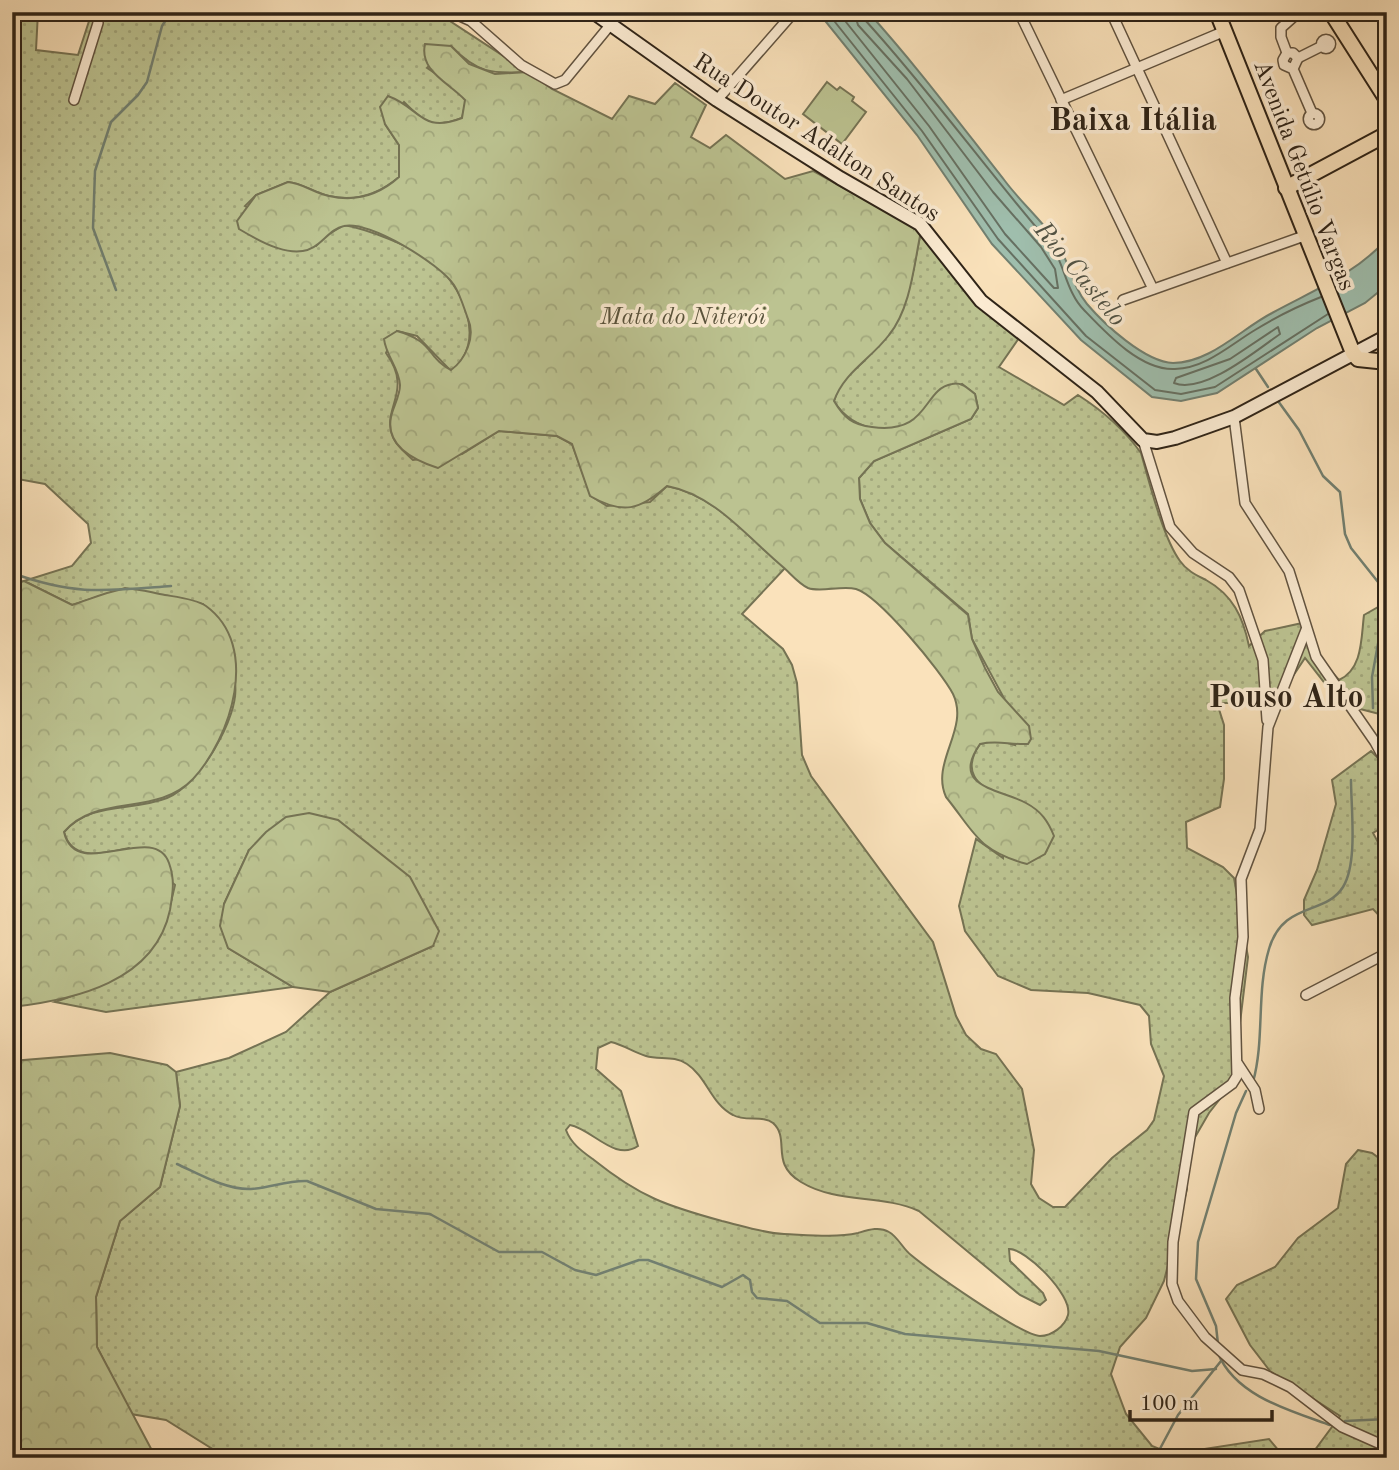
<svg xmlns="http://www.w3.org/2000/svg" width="1399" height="1470" font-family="'Old Standard TT',serif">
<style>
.grass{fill:url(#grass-dots);stroke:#757354;stroke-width:2;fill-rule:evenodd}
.forest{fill:url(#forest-crowns);stroke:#757354;stroke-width:2}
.pitch{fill:#bcc391;stroke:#757354;stroke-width:2}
.water{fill:#9fbead;stroke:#728071;stroke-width:2}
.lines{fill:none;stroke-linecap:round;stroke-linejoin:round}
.shore{stroke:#667062;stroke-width:2}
.stream{stroke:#728071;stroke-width:2.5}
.street-casing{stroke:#615340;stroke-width:12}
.secondary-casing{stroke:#2e2317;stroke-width:16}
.primary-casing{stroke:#2e2317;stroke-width:18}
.street{stroke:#fcecd3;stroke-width:9}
.secondary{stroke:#fcecd3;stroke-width:12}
.primary{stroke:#fae2bb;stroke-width:14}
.labels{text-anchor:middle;stroke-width:7;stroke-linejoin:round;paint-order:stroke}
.street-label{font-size:24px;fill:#2e2317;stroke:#fcecd3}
.park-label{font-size:24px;font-style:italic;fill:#59533c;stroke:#fcecd3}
.water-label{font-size:26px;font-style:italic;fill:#505244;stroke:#fcecd3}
.district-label{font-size:32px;font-weight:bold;fill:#2e2317;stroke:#fcecd3}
</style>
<defs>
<pattern id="grass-dots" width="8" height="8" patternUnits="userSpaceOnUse" patternTransform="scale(1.75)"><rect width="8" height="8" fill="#bcc391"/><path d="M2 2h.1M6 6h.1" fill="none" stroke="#a2a77c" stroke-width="1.8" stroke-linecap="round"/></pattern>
<pattern id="forest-crowns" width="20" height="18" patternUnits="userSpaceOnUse" patternTransform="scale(1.75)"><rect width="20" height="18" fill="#bcc391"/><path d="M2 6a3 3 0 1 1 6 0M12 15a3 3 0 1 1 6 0" fill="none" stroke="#a2a77c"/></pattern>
</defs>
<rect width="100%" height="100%" fill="#fae2bb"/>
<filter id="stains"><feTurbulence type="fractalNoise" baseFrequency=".00286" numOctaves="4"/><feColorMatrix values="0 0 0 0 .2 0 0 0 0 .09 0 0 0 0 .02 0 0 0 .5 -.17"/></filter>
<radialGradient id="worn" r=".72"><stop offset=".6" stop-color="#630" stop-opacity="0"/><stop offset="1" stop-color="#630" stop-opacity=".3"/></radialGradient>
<g class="grass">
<path d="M12,12H38L36,50L78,55L92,12H436L528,72C491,74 477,73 451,46L427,68L448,82L466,100L462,118C433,129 425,123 404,102L385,124L399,145V177C379,194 356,202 329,196C314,193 302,183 288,182L256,195L245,206L316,246L326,236L344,225C367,229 411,246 430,260C462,283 489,342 451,371L417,336L397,331L386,353C415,393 379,408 394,439C397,446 407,454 413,460L462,454L499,431L557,436L572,444L591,496L607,506L650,502L667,486C716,495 748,538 785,568L742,614L783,649L792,665L797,683L802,755L811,776L933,942L956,1016L966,1035L981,1049L996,1054L1022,1089L1034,1150L1031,1184L1039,1198L1053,1207H1065L1112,1158L1147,1130L1154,1120L1164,1076L1151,1044L1149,1016L1140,1005L1088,993L1031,990L998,976L965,931L959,906L976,839L1003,858V795C975,787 962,770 980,744L997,740L1015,745L1005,700L972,639L968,614L885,543L870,523L860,499L859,478L874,461L971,419L978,408L975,394L962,384C954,387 944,390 937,395C931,399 929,407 924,412C898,440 852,432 834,401L840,383L864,361L911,282L921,231L1019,338L999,367L1064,405L1078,395C1103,411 1124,429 1141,453C1149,481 1163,538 1180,561C1187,571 1196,575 1206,580C1233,595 1243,617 1249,646L1265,631L1307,622L1322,661L1339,680C1363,669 1361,638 1364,615L1387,602V716L1341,704L1305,658L1275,703H1217L1224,725V779L1220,807L1186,822L1187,848L1223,867L1234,878L1248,957L1235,1064L1237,1077L1209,1113L1187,1151V1189L1164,1281L1146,1318L1120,1347L1111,1374L1126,1414L1152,1446L1172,1454L1269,1439L1285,1458H227L166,1420L131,1414L97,1347L96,1297L120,1221L160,1187L180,1106L176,1072L229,1058L286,1032L330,992L433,946L249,850L224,904L228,948L293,987L106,1012L55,1002C127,977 158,966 175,885L129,848C106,853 72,863 64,832C91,801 131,812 167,798C198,786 240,717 235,684C231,660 213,628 203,604L125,588L72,605L24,581L72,566L91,543L88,524L45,484L12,478ZM611,1042C624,1045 633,1052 646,1056C659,1060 674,1055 687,1064C707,1077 711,1104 733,1115C745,1122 763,1115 773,1123C791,1139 769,1163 801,1182C837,1204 882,1194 919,1211L1020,1295L1040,1305L1046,1300L1043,1293L1010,1261L1009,1249C1025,1248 1073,1295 1068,1315C1065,1326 1052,1336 1040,1336C1022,1336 929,1270 911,1255C903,1249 898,1237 889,1232C879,1226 868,1230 858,1233C835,1238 808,1235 784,1234C763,1233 743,1226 722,1221C667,1206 640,1197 594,1160C583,1152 571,1144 566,1130L570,1125C592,1129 615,1162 638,1146L621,1091L596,1069L598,1048Z"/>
<polygon points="1371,751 1387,767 1387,825 1373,833 1387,859 1387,924 1373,909 1312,925 1304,915 1304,900 1317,870 1336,804 1332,780"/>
<polygon points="1358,1150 1372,1153 1387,1164 1387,1458 1309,1458 1340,1416 1270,1371 1250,1345 1226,1299 1237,1285 1275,1267 1298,1238 1338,1208 1346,1164"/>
</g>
<g class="forest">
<path d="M425,44L451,46L469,64L495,74L528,72L552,89L612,119L629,96L655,104L675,83L706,105L691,137L710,148L726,135L785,179L813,171L921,231C914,264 911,308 889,335C871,359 844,372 834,401C844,418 853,425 872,427C930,435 922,389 952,384C962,382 967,388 975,394L978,408L971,419L874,461L859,478L860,499L870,523L885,543L968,615L972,639L985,668L998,692L1029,726L1031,739L1028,744C1010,745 997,740 980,744C949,788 1001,789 1026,803C1041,811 1048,821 1054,836L1045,854L1027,864C978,851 975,833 946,797C930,762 970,729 953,694C941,671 879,596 856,589C841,585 821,593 808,588C799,584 790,573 783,567C747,537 715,495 667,486C640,510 623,515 590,496L572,444L557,436L499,431L438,468C416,461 385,447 391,417C393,407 400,396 400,385C399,368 386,356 384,339L397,331C434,341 427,358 451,370C465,360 476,337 468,319C464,308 460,294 454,285C440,264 369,220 344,226C333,228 326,238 318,244C296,263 259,241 239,229L237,221L256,195L288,182C302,183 314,193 329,196C355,202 379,195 399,177V145L385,124L380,107L388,96C421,108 421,134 462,118L465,100C448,82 419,71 425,44Z"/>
<path d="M24,581L72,605C88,600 106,592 123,589C135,587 152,593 165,595C177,597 196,599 206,606C261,646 231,738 193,779C157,817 97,793 64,832C76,884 154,820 169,863C175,880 173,892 170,910C155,982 74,1000 12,1007V585Z"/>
<polygon points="309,813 338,820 410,877 439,931 433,946 330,992 293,987 228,948 220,926 224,904 249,850 266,832 286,817"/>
<polygon points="110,1053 167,1065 176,1072 180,1106 160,1187 120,1221 96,1297 97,1347 156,1458 12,1458 12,1061"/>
</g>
<polygon class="pitch" points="827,82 837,90 840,87 854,97 852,101 866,112 842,144 803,114"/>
<path class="water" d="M818,12H868C917,66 960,124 1005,181C1020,201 1039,218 1054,238C1069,258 1071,285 1087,304C1104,324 1145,362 1173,363C1210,363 1241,329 1272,313C1314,290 1354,275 1387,239V285L1365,303L1317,328L1217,393L1181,401L1152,397L1081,340L992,244L917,135Z"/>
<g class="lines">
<g class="shore">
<polyline points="827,12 922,131 998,239 1086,336 1155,390 1181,394 1215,387 1328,314"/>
<polyline points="838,12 929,126 1005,234 1054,288 1058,288 1055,269 1041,247 993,192 907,79 858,25 854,12"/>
<path d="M863,12L865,20C929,90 985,168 1047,240C1065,261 1065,291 1084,310C1106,333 1141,371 1175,369C1206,368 1230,345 1255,330C1276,317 1298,306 1321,297"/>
<path d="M1278,327L1280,334C1257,350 1203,395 1174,383L1176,378L1230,359Z"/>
</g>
<g class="stream">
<polyline points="116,290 93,228 95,171 111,122 138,95 147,82 162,26 171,12"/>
<polyline points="1256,369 1268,387"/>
<polyline points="1278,401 1299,430 1323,476 1340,492 1345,534 1351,548 1382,587 1385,605 1372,677 1373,708"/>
<path d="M12,573C76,596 105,591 171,586"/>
<polyline points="1379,648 1387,669"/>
<path d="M1253,1082C1265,1039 1256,992 1269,949C1283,901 1325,916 1343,887C1358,863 1351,808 1351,780"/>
<path d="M177,1164C199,1174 226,1190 251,1189C270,1188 288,1180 307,1181L376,1209L430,1214L499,1252H542L575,1270L596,1275L639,1260H648L722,1287L743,1275L750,1280L752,1292L757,1298L787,1301L820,1323H867L905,1334L1099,1351L1192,1371L1216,1369"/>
<polyline points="1218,1344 1216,1326 1196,1279 1198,1242 1236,1113 1246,1091"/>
<path d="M1218,1353C1235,1396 1291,1411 1330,1425"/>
<polyline points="1345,1421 1387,1419"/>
<polyline points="1155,1458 1178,1415 1221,1361"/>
</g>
<g class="street-casing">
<g id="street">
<polyline points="451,12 471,21 521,65 555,84 565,80 611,24"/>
<polyline points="1019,12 1153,289"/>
<polyline points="1111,12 1227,263"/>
<polyline points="605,21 612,12"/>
<circle cx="1326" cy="44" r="4.5"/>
<polyline points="1287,53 1281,37 1281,28 1299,12"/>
<polyline points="1298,58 1322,46"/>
<polyline points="1293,69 1298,58 1293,53 1287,53 1283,60 1284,65 1293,69 1312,113"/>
<polyline points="74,100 98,23 97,12"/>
<polyline points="717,100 794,12"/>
<polyline points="1061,100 1225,31"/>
<circle cx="1314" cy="119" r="5.5"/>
<polyline points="1123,300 1304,236"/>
<polyline points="1234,417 1245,503 1289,571 1316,657 1375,742 1387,764"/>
<polyline points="1143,440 1170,527 1193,553 1229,577 1239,590 1263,660 1267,720"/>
<polyline points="1306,630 1268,727 1260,829 1241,879 1243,937 1235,998 1237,1076 1232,1084 1194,1112 1173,1242 1172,1284 1178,1301 1205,1337 1242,1370 1263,1374 1290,1387 1342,1427 1387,1447"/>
<polyline points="1306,995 1387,953"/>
<polyline points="1238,1064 1255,1090 1259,1109"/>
</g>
</g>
<g class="secondary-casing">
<polyline id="secondary" points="593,12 717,100 840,178 920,224 981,301 1097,392 1143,440 1157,442 1175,438 1234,417 1387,336"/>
</g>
<g class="primary-casing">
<g id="primary">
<polyline points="1217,12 1353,353 1358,359 1387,362"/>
<polyline points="1331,12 1387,100"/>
<polyline points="1286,188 1387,134"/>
</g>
</g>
<use href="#street" class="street"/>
<use href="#secondary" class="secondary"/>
<use href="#primary" class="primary"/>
</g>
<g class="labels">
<g class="street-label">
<text transform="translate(817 137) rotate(33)" y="8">Rua Doutor Adalton Santos</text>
<text transform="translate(1305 175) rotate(69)" y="8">Avenida Getúlio Vargas</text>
</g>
<g class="park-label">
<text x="683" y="324">Mata do Niterói</text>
</g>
<g class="water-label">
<text transform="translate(1081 273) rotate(50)" y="9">Rio Castelo</text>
</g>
<g class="district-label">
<text x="1133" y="130">Baixa Itália</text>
<text x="1286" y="707">Pouso Alto</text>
</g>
</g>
<rect width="1399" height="1470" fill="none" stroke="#fae2bb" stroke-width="42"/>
<rect x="14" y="14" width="1371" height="1442" fill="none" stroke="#2e2317" stroke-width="3.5"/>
<rect x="21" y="21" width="1357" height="1428" fill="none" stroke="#2e2317" stroke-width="2"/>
<path d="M1130 1410v10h142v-10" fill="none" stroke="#2e2317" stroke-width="3.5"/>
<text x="1140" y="1410" font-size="21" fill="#2e2317" stroke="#fcecd3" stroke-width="5" paint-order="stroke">100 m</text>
<rect width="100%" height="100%" filter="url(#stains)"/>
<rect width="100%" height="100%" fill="url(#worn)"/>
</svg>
